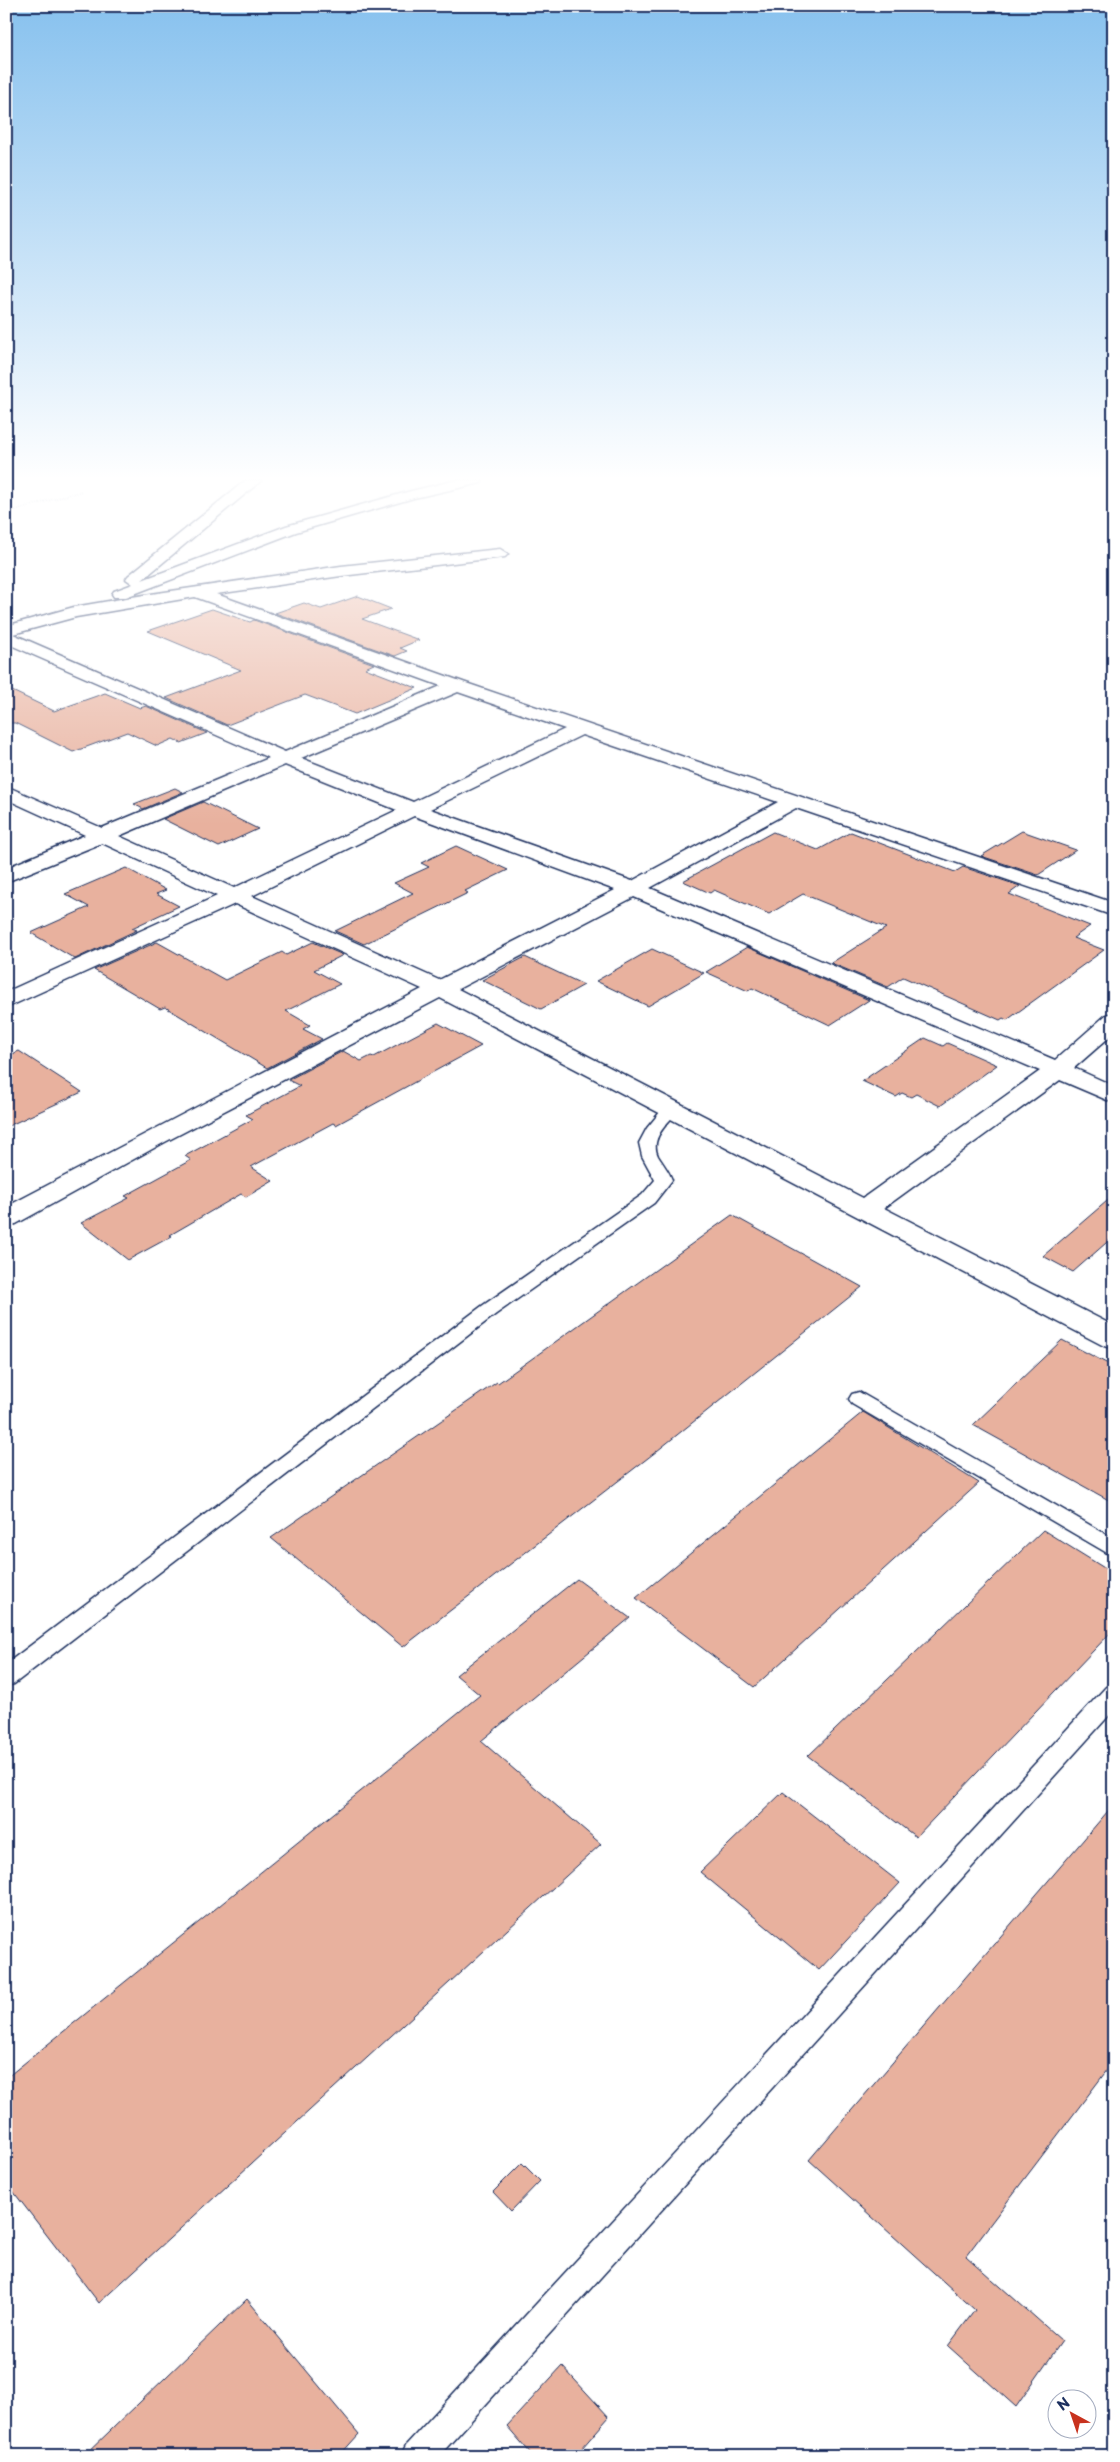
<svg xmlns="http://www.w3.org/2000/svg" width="1120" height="2462" font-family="'Playpen Sans',sans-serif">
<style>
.building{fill:#e8b19e;stroke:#1b2f5e}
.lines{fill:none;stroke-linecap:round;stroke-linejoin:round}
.service-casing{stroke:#1b2f5e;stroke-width:3}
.minor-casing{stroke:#1b2f5e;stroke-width:3}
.path{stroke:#1b2f5e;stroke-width:2;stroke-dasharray:0.5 2;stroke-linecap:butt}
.service{fill:#fff;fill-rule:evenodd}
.minor{fill:#fff;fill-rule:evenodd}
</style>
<rect width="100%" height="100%" fill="#fff"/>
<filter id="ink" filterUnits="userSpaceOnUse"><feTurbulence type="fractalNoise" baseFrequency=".02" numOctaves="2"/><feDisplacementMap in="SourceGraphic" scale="10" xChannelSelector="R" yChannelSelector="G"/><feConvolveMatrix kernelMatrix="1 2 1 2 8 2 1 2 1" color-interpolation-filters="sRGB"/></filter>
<g filter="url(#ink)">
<g class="building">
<polygon points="358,596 391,609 362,619 419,640 400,648 407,651 395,656 275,613 304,603 321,609"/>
<polygon points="212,609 250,622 254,620 374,664 365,668 417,688 355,714 305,695 227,725 166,698 241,670 148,631"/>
<polygon points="6,688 54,711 105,693 140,708 146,706 207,733 181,743 173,739 157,746 127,732 73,752 15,723 6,723"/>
<polygon points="175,788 183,792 143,809 134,804"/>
<polygon points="203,802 258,829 219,847 163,819"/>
<polygon points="1022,831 1076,850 1038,875 981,856"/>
<polygon points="773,832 818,850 851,832 955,872 963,867 1020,886 1009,894 1090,926 1073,938 1104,950 1007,1020 1003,1018 1000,1020 903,977 888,987 831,963 886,928 803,894 769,914 714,890 710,893 683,881"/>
<polygon points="456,846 508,870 465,891 468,893 364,944 335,931 413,893 394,883 429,867 421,863"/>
<polygon points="126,868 166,890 156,894 179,906 132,928 137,930 75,959 31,933 89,907 65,894"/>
<polygon points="157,942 225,980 282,952 286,955 313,942 343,955 314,970 340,984 286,1011 310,1025 303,1029 322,1039 267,1068 165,1007 160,1009 94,970"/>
<polygon points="747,947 869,1000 830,1025 752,988 748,991 706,972"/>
<polygon points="652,949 704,973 648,1006 596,981"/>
<polygon points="525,957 584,985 541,1009 482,980"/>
<polygon points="438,1023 481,1046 336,1125 333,1123 251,1167 273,1181 246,1197 241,1194 170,1235 172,1236 128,1260 81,1223 129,1198 125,1196 191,1160 185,1156 253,1119 246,1115 300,1086 288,1080 343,1051 361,1061 371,1056 374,1057"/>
<polygon points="925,1038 943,1046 947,1043 997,1065 940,1106 916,1094 911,1097 902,1093 896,1097 862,1081"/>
<polygon points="19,1051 82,1092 6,1127 6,1057"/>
<polygon points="1114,1195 1114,1236 1073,1272 1043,1256"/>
<polygon points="732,1215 862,1287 657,1451 403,1647 271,1538 497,1382 498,1383"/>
<polygon points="1062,1340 1114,1367 1114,1503 973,1425"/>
<polygon points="863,1412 979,1483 754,1687 636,1598"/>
<polygon points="1043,1530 1114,1574 1114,1629 916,1837 808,1756"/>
<polygon points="577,1579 630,1618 481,1741 601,1844 99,2303 6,2182 6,2078 480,1695 456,1675"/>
<polygon points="783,1792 900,1883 819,1970 700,1872"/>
<polygon points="1114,1804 1114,2061 966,2256 1062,2341 1016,2407 948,2346 975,2310 809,2160"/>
<polygon points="522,2163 540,2181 511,2211 493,2192"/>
<polygon points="247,2299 359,2434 339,2456 84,2456"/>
<polygon points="562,2366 609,2417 575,2456 533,2456 507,2426"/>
</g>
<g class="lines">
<g class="service-casing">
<g id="service">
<path d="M671,1104L679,1109C669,1123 649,1137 658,1156C663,1164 669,1171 672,1180L654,1203L496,1314L14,1684L6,1686V1664L482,1306L642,1195L655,1180L642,1156L639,1143L647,1128L665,1106Z"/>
<polygon points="859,1392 1114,1539 1114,1557 852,1404 849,1399 852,1394"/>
<polygon points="1114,1685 1114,1710 439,2456 401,2456 406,2445 1106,1687"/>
</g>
</g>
<g class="minor-casing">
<g id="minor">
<polygon points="246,480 262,480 142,580 286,526 411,491 457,480 483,480 481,483 414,498 296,532 126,597 114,597 112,594 114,591 133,584 126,579 128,576"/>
<path d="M500,549L508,554L505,557L341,576L216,594L463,682L1114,903V916L796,808L650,888L1055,1060L1106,1015L1114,1013V1033L1074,1068L1114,1086V1103L1060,1080L884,1208L1114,1326V1349L1104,1346L440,998L165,1142L16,1224L6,1226V1207L422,989L235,904L6,1008V992L217,896L102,843L6,882V868L85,835L6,799V786L102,828L269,758L6,643V626L74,607L144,595L341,566ZM195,597L441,686L285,752L13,634L76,617ZM458,692L565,729L413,802L301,758ZM582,735L778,802L632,881L430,809ZM285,765L397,810L234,888L119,836ZM414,816L615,890L439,980L252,896ZM634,897L1040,1071L863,1198L458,989Z"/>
</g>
</g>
<polyline class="path" points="6,513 82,491"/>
<use href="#service" class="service"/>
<use href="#minor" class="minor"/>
</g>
</g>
<linearGradient id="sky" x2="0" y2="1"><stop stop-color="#87c1ee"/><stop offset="0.58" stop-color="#fff"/><stop offset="1" stop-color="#fff" stop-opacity="0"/></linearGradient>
<rect width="1120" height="825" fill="url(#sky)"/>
<rect width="1120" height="2462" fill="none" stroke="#fff" stroke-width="25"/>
<rect x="12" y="12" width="1095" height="2437" fill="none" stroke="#1b2f5e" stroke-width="2" filter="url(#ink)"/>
<g transform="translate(1072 2414) rotate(320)"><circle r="24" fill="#ffffff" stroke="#a4acbf"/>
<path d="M0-4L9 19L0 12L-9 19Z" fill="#c8321e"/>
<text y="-8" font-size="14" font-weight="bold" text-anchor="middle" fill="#1b2f5e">N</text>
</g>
</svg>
